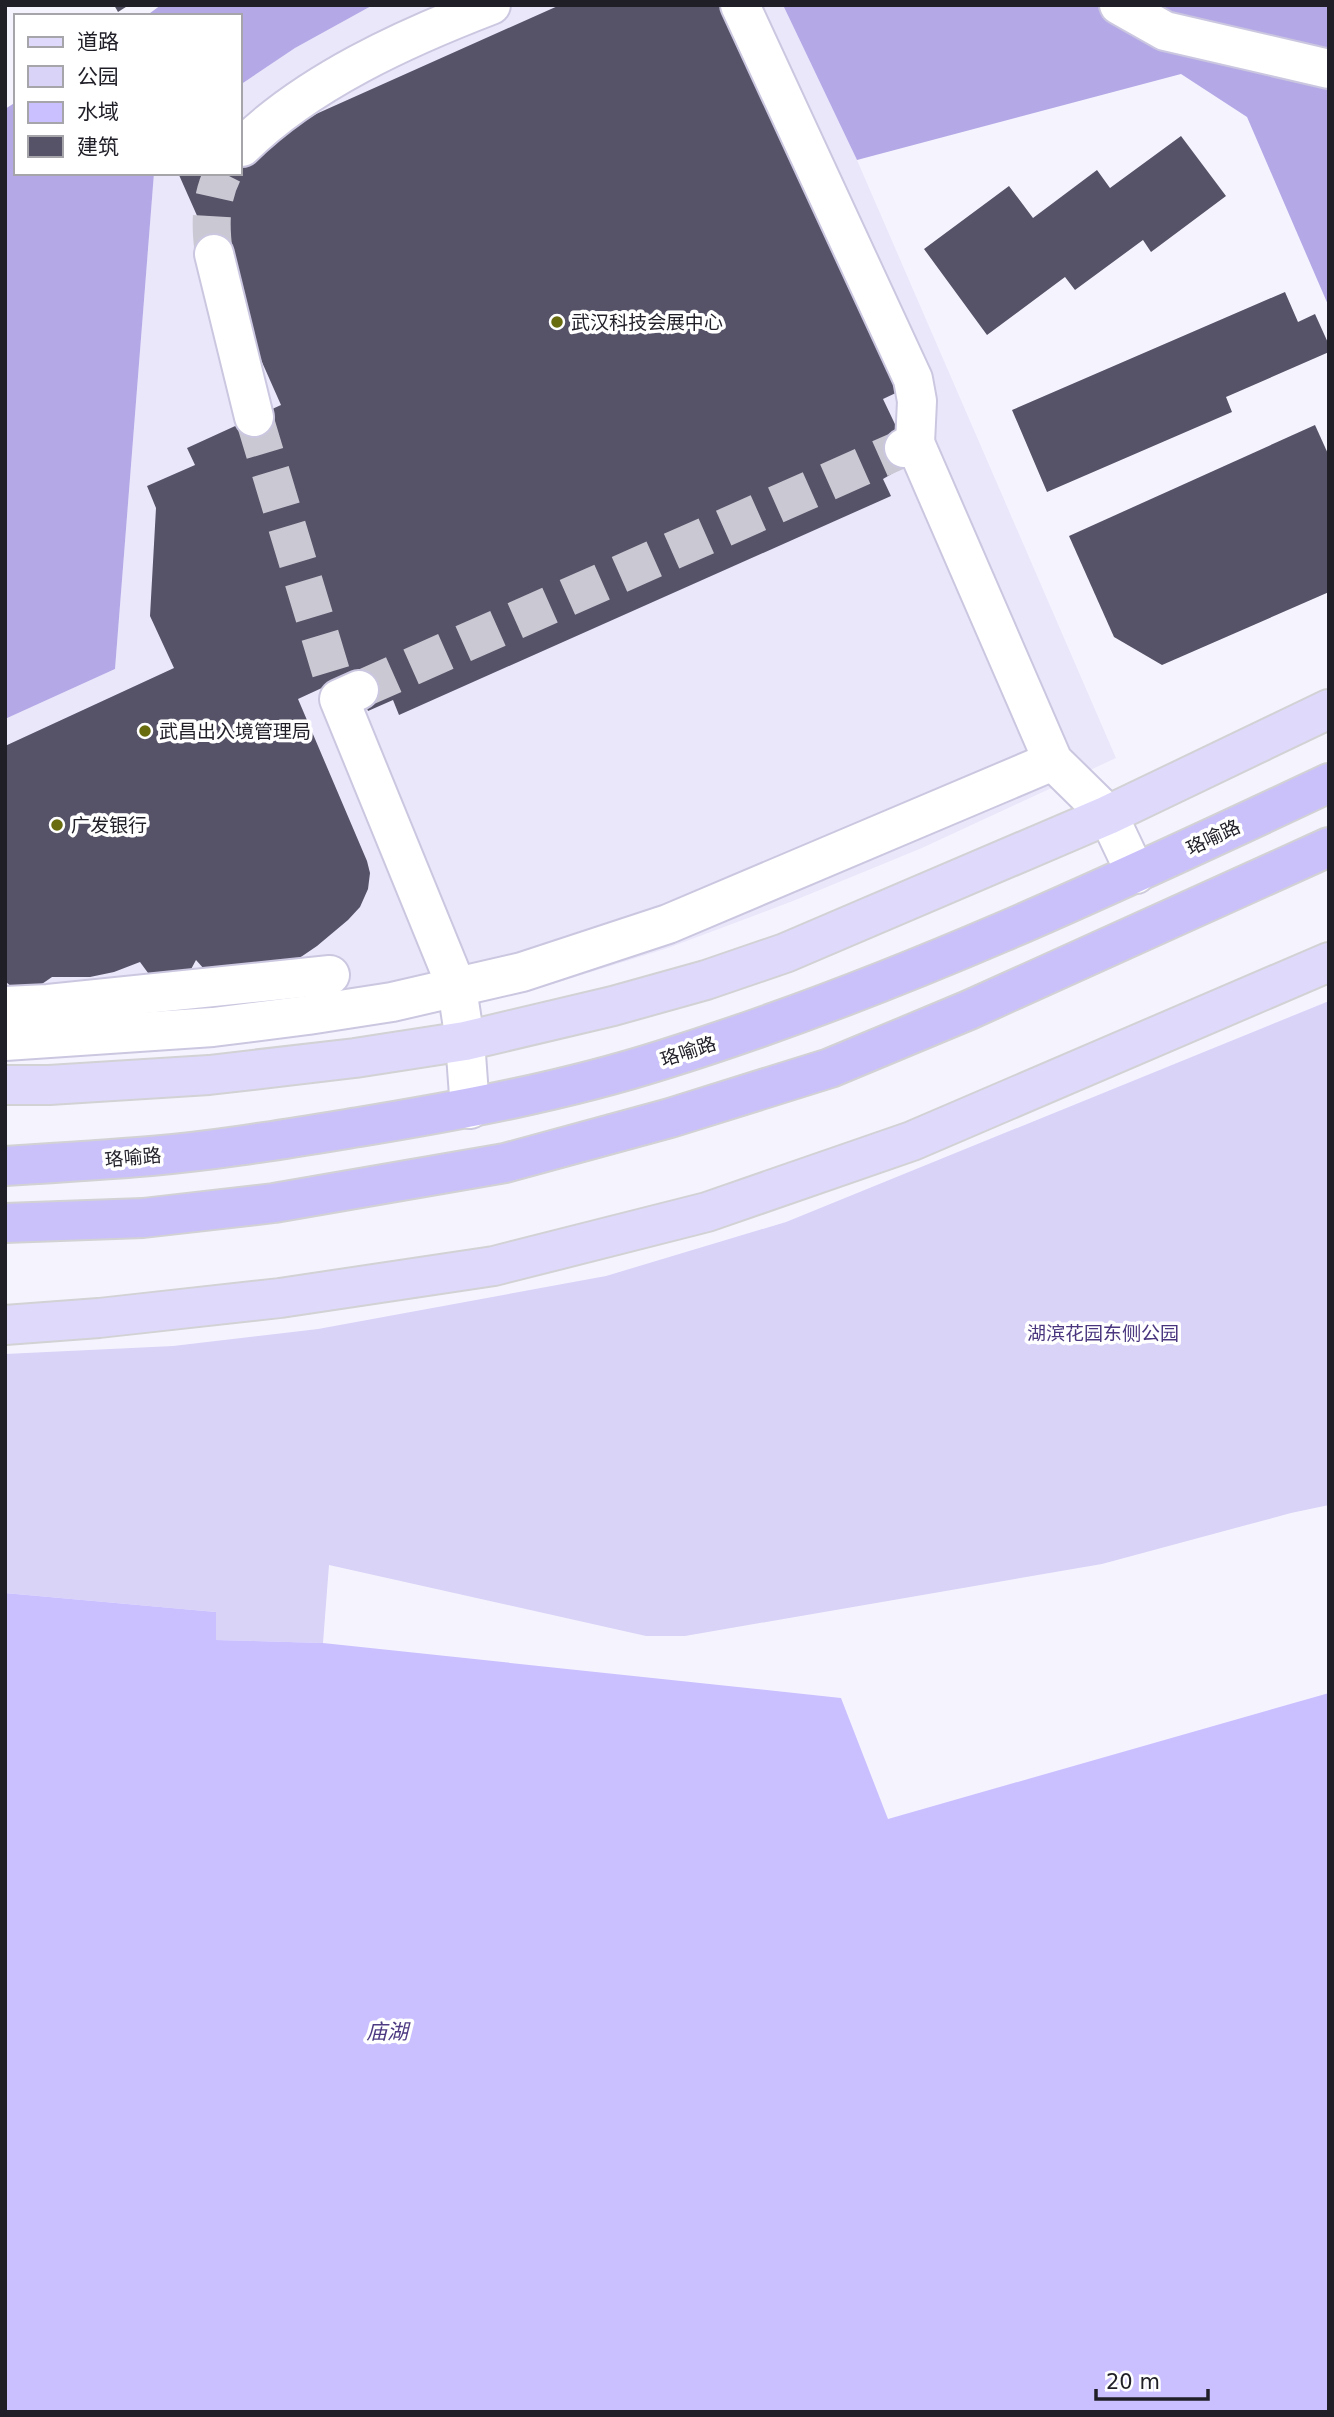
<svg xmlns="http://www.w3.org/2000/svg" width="1334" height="2417" font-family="'DejaVu Sans','Noto Sans SC',sans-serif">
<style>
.built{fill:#eae7fb}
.green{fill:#d9d3f7}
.forest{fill:#b4a9e6}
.water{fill:#cbc0ff}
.building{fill:#565368}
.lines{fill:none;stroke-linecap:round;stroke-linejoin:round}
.minor-tunnel{stroke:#cac9d3;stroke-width:38;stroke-dasharray:38 19;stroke-linecap:butt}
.minor-casing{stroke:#cbc7e0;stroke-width:42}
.major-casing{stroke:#d2d2d4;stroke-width:42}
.highway-casing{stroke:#d2d2d4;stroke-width:42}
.minor{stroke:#fff;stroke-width:38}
.major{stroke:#dfd9fc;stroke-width:38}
.highway{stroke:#cac0fa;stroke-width:38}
.poi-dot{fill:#686c0f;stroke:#fff;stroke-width:2.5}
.labels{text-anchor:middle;stroke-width:7;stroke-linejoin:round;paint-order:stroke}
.poi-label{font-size:19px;fill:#201f28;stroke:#fff;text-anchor:start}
.street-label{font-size:19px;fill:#201f28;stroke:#fff}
.park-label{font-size:19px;fill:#49367e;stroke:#fff}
.water-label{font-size:21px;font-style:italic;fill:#4d3a82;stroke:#fff}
</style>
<rect width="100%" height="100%" fill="#f5f4fe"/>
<polygon class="built" points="373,5 783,5 857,160 1116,758 922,848 793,901 668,948 543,987 414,1011 5,1051 5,719 115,669 154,173 240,173 240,85 295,48"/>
<polygon class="green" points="1329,1001 1329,1505 1291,1513 1102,1564 685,1636 646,1636 329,1565 323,1643 216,1640 216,1612 5,1593 5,1354 173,1346 318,1329 606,1276 786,1222"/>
<g class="forest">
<polygon points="161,5 373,5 295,48 240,85 240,16 146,16"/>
<polygon points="783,5 1329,5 1329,307 1247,117 1181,74 857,160"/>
<polygon points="16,102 16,173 154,173 115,669 5,719 5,109"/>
</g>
<polygon class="water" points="5,1593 216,1612 216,1640 323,1643 841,1698 888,1819 1329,1693 1329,2412 5,2412"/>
<g class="building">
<polygon points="114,5 129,5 118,12"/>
<polygon points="560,5 730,5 900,391 883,399 903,441 902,461 893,473 883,479 891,496 399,715 393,700 368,711 352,674 298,699 367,861 370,873 368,889 360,907 348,920 317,946 295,961 205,970 196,960 189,973 151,977 140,962 114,972 90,977 52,977 39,986 14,989 5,981 5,746 174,668 150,616 156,508 147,486 195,465 187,448 281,405 179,175 240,173 240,148"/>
<polygon points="1181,136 1226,196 1151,252 1143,240 1075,290 1065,277 987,335 924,249 1009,186 1033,218 1097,170 1110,188"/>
<polygon points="1285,292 1298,322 1315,314 1329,345 1329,352 1226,397 1232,412 1047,492 1012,410"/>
<polygon points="1315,425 1329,456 1329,592 1162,665 1114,637 1069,536"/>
</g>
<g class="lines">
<g class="minor-tunnel">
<path d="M214,254C210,226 210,199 223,173"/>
<polyline points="254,417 334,682"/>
<polyline points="359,690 904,448"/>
</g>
<g class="minor-casing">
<g id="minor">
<polyline points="740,5 913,379 917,401 915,443"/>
<polyline points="1119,5 1165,31 1329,69"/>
<path d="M242,147C308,82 405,38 491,5"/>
<polyline points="214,254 254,417"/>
<polyline points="904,448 915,443 1053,761 1108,815 1136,874"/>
<polyline points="359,690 339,699 457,988 465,1041 470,1109"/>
<polyline points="5,1006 48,1004 330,975"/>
<polyline points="5,1041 213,1027 308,1015 392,1002 522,972 668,924 1053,761"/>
</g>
</g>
<g class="major-casing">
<g id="major">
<polyline points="5,1085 49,1085 209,1075 355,1058 465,1041 613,1006 706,980 785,953 1108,815 1329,709"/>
<polyline points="5,1325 99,1318 280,1298 494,1266 707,1212 912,1141 1329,962"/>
</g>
</g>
<g class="highway-casing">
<g id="highway">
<path d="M5,1166C54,1163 103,1160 151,1156C221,1150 290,1138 359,1127C462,1110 565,1091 665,1059C895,987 1112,885 1329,783"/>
<polyline points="5,1223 143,1218 274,1203 505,1163 670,1118 830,1068 969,1010 1329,847"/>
</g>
</g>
<use href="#minor" class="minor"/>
<use href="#major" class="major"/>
<use href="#highway" class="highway"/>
</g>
<g class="poi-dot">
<circle cx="557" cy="322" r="7"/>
<circle cx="145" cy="731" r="7"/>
<circle cx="57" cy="825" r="7"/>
</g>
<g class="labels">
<g class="poi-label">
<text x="571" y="329">武汉科技会展中心</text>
<text x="159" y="738">武昌出入境管理局</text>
<text x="71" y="832">广发银行</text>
</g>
<g class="street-label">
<text transform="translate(1213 837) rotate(-25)" y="7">珞喻路</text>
<text transform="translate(688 1051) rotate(-18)" y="7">珞喻路</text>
<text transform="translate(133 1157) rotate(-5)" y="7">珞喻路</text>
</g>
<g class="park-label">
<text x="1103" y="1340">湖滨花园东侧公园</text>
</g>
<g class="water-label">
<text x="387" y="2039">庙湖</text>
</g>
</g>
<rect width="1334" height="2417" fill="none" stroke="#201f28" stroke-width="14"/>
<rect x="14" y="14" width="228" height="161" fill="#ffffff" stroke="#a6a5a9" stroke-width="2"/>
<rect x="28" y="37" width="35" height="10" fill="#dfd9fc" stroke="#a6a5a9" stroke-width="2"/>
<text x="77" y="49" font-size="21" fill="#201f28">道路</text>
<rect x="28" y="66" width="35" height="21" fill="#d9d3f7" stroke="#a6a5a9" stroke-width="2"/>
<text x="77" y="84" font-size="21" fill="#201f28">公园</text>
<rect x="28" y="102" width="35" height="21" fill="#cbc0ff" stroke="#a6a5a9" stroke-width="2"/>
<text x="77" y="119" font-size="21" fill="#201f28">水域</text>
<rect x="28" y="136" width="35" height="21" fill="#565368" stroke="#a6a5a9" stroke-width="2"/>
<text x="77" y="154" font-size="21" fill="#201f28">建筑</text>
<path d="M1096 2389v10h112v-10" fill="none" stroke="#201f28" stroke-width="3.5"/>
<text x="1106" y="2389" font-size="21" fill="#201f28" stroke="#ffffff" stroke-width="5" paint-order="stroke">20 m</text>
</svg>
